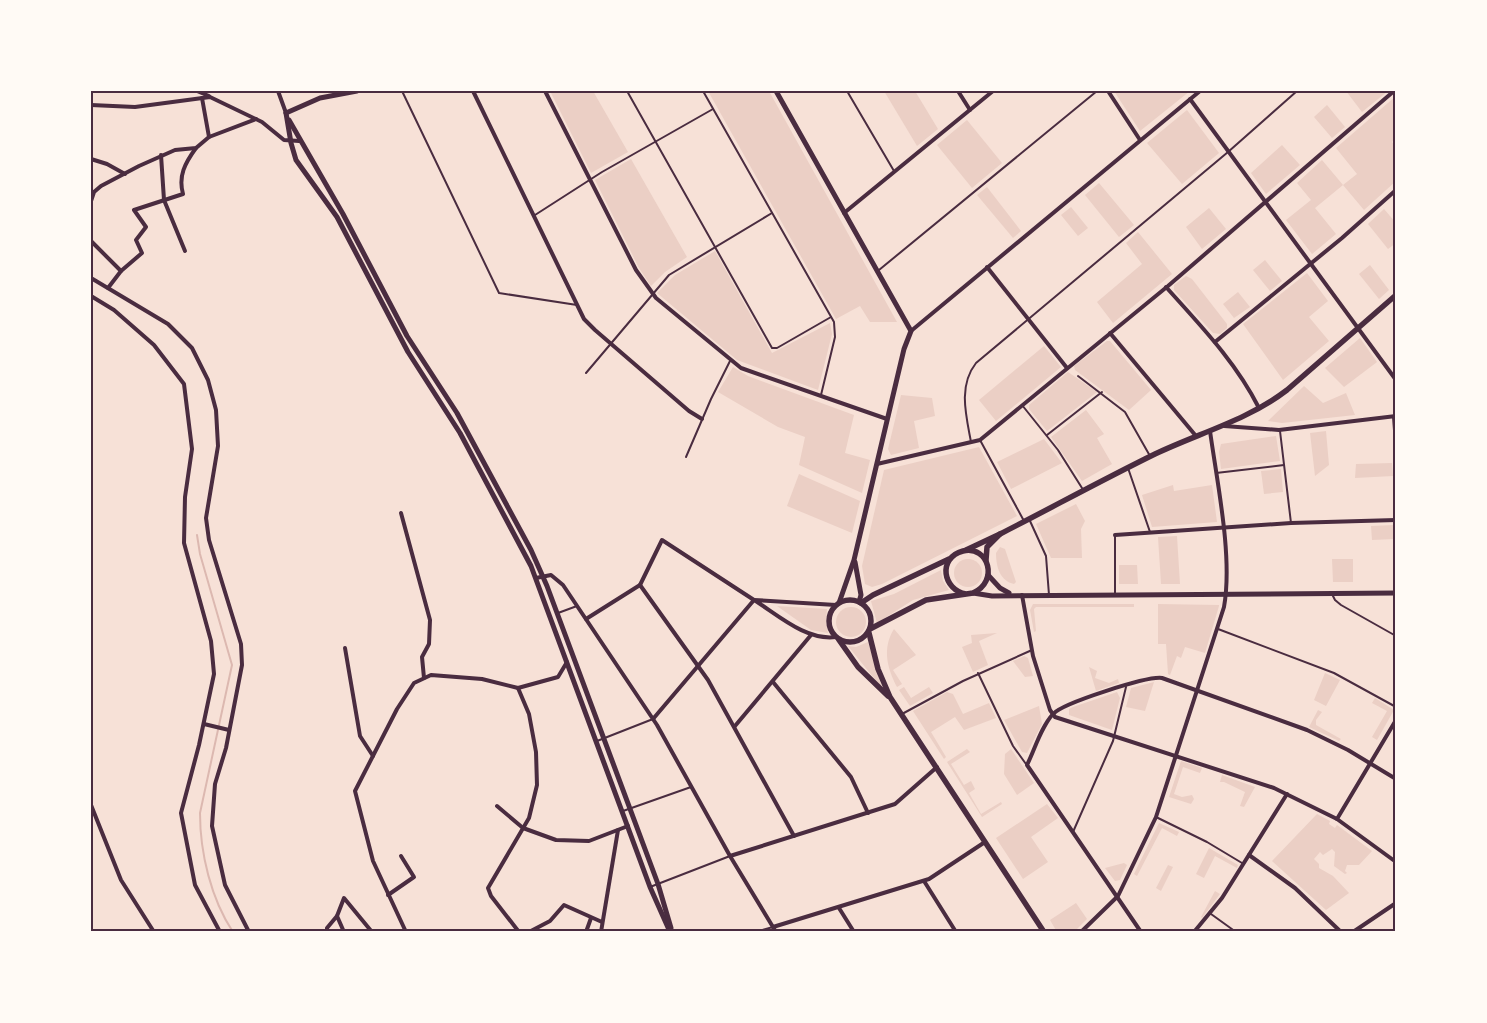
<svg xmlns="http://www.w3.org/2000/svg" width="1487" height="1023" font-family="Arial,sans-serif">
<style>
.green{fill:#ebcfc5}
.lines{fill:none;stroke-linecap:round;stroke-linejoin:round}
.stream{stroke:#dcb8b0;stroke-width:2}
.service{stroke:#4a2c40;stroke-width:2}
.minor{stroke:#4a2c40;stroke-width:4}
.tertiary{stroke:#4a2c40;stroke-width:5}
.secondary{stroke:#4a2c40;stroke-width:5.5}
.neatline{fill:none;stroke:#4a2c40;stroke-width:2}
</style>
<rect width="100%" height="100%" fill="#f7e1d7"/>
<g class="green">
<polygon points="550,91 593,91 628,152 591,173"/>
<polygon points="708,91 769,91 897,322 870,322 860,306 836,319"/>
<polygon points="884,91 915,91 938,129 917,146"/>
<polygon points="1114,91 1190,91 1140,131"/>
<polygon points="1346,91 1388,91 1362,112"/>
<polygon points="1396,96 1396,138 1392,142 1396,146 1396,181 1364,210 1343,185 1315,208 1336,234 1312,254 1286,220 1311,200 1297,183 1322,160 1343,185 1357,174 1336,148"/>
<polygon points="1327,105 1345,127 1332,138 1314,117"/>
<polygon points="1187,110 1219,153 1182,184 1147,143"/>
<polygon points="967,120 1002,163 972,188 937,145"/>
<polygon points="1282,145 1300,165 1266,194 1251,173"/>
<polygon points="631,159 687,257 665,272 651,286 639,268 595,180"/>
<polygon points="1099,183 1134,225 1119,237 1085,195"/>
<polygon points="987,187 1021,231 1013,238 977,195"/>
<polygon points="1071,207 1088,228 1078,236 1061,215"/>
<polygon points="1209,208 1226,229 1202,249 1186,227"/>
<polygon points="1384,209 1396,223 1396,243 1388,249 1368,224"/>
<polygon points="1138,232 1172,274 1113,323 1097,302 1142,264 1126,243"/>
<polygon points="715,251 772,353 830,323 832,334 818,390 737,360 657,293 675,275"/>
<polygon points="1265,260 1282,281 1270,291 1253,270"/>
<polygon points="1370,265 1389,290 1379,299 1359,274"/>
<polygon points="1307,273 1328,301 1309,317 1329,341 1283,380 1243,324"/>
<polygon points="1186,276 1192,279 1227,324 1227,328 1220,334 1213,333 1174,290 1174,285"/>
<polygon points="1238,292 1250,307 1234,318 1223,304"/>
<polygon points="1360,338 1377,362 1344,387 1325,368"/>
<polygon points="1107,341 1110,341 1151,390 1129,410 1075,370 1074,366"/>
<polygon points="1044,346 1061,367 996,421 979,400"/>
<polygon points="733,367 748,376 854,415 845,453 870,460 862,493 799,465 805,437 778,427 718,392"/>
<polygon points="1068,372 1097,392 1047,431 1029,409 1029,405"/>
<polygon points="1304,386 1323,403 1346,393 1355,415 1282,423 1268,421"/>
<polygon points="901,395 932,398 935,416 914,421 919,448 891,455 888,449"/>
<polygon points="1086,410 1104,434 1097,438 1112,464 1082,481 1051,437"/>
<polygon points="1326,431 1329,465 1315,476 1310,433"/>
<polygon points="1276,436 1280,461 1221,469 1219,452 1221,444"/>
<polygon points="1044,439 1062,463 1011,489 997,462"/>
<polygon points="979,447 1017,516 882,584 872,587 865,584 862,566 884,470"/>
<polygon points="1392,463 1393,476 1355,478 1356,464"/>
<polygon points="1281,469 1283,492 1264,494 1261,471"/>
<polygon points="799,474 860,501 852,533 787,506"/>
<polygon points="1173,485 1174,491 1212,485 1217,522 1152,527 1142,495"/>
<polygon points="1076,504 1085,521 1081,529 1082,558 1051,558 1036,524"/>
<polygon points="1393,525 1395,539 1372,540 1371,526"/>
<polygon points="1177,536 1180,584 1161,584 1158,537"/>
<path d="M1000,547L1005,549L1016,582L1014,584C1000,581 996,567 996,553Z"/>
<circle cx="968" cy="573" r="14"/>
<polygon points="1332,559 1353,559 1353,582 1333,582"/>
<polygon points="1119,565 1137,565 1138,584 1119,584"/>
<polygon points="941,570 943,581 949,590 913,600 877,623 871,601 894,594"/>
<polygon points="1033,604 1134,604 1134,607 1036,607 1034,609 1036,631 1034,632 1030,610"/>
<polygon points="1158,604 1219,605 1219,606 1205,653 1185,647 1181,658 1177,656 1170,675 1168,674 1166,644 1158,644"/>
<polygon points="777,606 827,609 826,622 828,633 811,630"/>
<circle cx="851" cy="622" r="15"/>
<path d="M894,629L916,655L893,670L902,684L897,687C887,668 882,648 894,629Z"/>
<polygon points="997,633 979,641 988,665 973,672 962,647 972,643 971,635"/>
<polygon points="868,642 882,688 848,646 856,647"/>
<polygon points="1024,656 1028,658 1033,676 1025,677 1013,661"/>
<polygon points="1089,667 1097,671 1095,678 1109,683 1118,679 1119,683 1096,691"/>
<polygon points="1325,673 1340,680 1326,706 1314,700"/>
<polygon points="1154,682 1145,711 1126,707 1131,688"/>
<polygon points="904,687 911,698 929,687 933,693 910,706 899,690"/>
<polygon points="947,692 953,694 963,714 989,703 996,718 964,730 955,717 931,732 946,757 944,759 913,711"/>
<polygon points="1117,692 1120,698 1112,730 1069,715 1069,709 1073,707"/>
<polygon points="1375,698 1394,710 1377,740 1372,737 1387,711 1372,703"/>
<polygon points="1039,706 1042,724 1027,753 1022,752 1004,720"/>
<polygon points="1318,710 1322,712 1316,720 1316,725 1341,739 1339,741 1309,727"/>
<polygon points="967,749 970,752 951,764 964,785 971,781 975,789 969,793 981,814 1001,802 1002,804 982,817 947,762"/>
<polygon points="1011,749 1034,783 1017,795 1004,774 1005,754"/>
<polygon points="1181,761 1202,768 1200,773 1183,767 1174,794 1182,797 1192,795 1194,799 1191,804 1169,797"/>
<polygon points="1222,775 1255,787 1244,807 1240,806 1245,792 1224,782 1220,782"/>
<polygon points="1047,804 1058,818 1031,837 1048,862 1023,879 996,838"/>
<polygon points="1317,814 1330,821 1329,824 1335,828 1337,825 1372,851 1359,865 1347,865 1345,871 1347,873 1345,874 1334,866 1335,852 1332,849 1323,855 1320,852 1314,859 1319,864 1319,868 1333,876 1349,893 1326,910 1272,861"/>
<polygon points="1159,823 1179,832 1177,836 1162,828 1137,876 1134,874"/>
<polygon points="1209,848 1238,865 1237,868 1215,856 1204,878 1196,874"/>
<polygon points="1124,863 1127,865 1120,880 1115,881 1105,868"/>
<polygon points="1168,865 1173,867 1161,891 1156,888"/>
<polygon points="1215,891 1220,894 1202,918 1201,917"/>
<polygon points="1076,903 1087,919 1074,932 1057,932 1050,920"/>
</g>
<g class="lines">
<path class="stream" d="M197,535L200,554L232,665L200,813C200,853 211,899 233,932"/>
<g class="service">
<polyline points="402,91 499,293 577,305"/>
<polyline points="627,91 772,348 777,348 831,317"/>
<polyline points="703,91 834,322 835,337 821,395"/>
<polyline points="847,91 894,171"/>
<polyline points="535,215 602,172 713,109"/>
<polyline points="879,270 1097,91"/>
<polyline points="586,373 669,275 772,213"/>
<polyline points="1078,376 1125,412 1150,456"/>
<polyline points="1022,405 1058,450 1082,488"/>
<polyline points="1393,417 1396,457"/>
<polyline points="1280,431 1291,523"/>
<polyline points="1047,435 1102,392"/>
<polyline points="980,440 1024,521"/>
<path d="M971,442C966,415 958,386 976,363L1228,152L1297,91"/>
<polyline points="686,457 711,399 730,361"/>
<polyline points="1128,468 1150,532"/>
<polyline points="1216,473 1284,465"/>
<polyline points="1030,521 1046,556 1049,595"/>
<polyline points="1332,594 1335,600 1341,605 1396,636"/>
<polyline points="1115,595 1115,535"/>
<polyline points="558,613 577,606"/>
<polyline points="1218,629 1334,673 1396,707"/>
<polyline points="978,673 1013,746 1026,764"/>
<polyline points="902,714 963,681 1032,650"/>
<polyline points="597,741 653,719"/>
<polyline points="623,811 691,787"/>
<polyline points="1156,817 1207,842 1242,863"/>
<polyline points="1073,832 1113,741 1126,687"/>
<polyline points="650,887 730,856"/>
<polyline points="1211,914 1236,932"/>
<polyline points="755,932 773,927"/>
</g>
<g class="minor">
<polyline points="197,91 209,96"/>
<polyline points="278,91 286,113"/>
<polyline points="473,91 584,319 595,330 689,411 702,419"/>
<polyline points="545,91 636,270 656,298 741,368 887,419"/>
<polyline points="958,91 970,110"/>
<polyline points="1108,91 1140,140"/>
<polyline points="202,98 209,137"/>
<polyline points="1190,99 1396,380"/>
<polyline points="91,105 135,107 210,97 262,122 284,140 299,141"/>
<polyline points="161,155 164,200 185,251"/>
<polyline points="91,159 107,164 125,174"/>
<polyline points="91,201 94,192 101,186 139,166 175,150 196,148 209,137 256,119"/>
<polyline points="844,213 993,91"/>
<polyline points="91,241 121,271 108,288"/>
<polyline points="987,267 1067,368"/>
<path d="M121,271L142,253L136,240L146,227L134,210L183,194C178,176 185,163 196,148"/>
<polyline points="91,278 168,324 192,348 208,380 216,410 218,446 206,518 209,540 241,644 242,665 226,748 215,784 212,826 225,885 249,932"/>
<path d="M1166,287C1200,325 1236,362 1259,408"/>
<polyline points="91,296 114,310 154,345 184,384 192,449 185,497 184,543 211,641 214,674 199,745 181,813 195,885 220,932"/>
<polyline points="911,331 1200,91"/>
<polyline points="1110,333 1196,436"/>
<polyline points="1215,342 1342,238 1396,190"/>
<polyline points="1224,426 1279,430 1396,416"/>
<polyline points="877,464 980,440 1168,286 1394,91"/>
<polyline points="401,513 430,620 429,644 422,657 424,678"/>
<polyline points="1115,535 1291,523 1396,520"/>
<polyline points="536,578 551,575 563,585 657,725 730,856 776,932"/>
<polyline points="640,585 708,680 794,836"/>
<polyline points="1022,595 1033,656 1050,710 1055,717 1274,788 1337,819 1396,862"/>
<polyline points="586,619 640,585 662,540 754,600 653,719"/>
<path d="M836,637C806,641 778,615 754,600L836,605"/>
<polyline points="345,648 360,736 373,756"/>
<polyline points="773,682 851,777 868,813"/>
<polyline points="518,688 529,714 536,752 537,785 529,818 488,888 491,896 519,932"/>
<polyline points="204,724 229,730"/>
<polyline points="735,726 811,635"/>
<polyline points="91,805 121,880 154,932"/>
<polyline points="497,806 523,828 556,840 589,841 628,826"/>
<polyline points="1337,819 1396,720"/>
<polyline points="1249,855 1295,888 1341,932"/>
<polyline points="730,856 895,804 937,767"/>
<polyline points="924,881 956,932"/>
<polyline points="388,895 414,877 401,856"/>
<polyline points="839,908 854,932"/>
<polyline points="337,916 344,898 372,932"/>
<polyline points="773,927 929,879 985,842"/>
<polyline points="327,932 327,928 337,916 344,932"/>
<polyline points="406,932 373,861 355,791 397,709 414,683 431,675 482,679 518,688 558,677 567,662"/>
<polyline points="529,932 550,921 564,905 602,922"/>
<polyline points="586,932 591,918"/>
<polyline points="601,932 618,830"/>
<path d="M1081,932L1118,896L1156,817L1224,607C1233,557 1217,482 1210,431"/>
<path d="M1141,932L1027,765C1035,749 1041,727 1053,714C1063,703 1147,676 1162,678L1307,730L1348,750L1396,779"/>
<polyline points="1194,932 1222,898 1287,794"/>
<polyline points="1353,932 1396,903"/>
</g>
<g class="tertiary">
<polyline points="776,91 911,331 904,349 854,560 839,603"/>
<polyline points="286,113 291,143 296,160 337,217 408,352 460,433 531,566 650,887 670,932"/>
<polyline points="286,113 320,98 357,91"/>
<polyline points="289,120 343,214 407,336 457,413 531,550 547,586 658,884 671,928"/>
<polyline points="855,562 861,595 859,602"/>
<polyline points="988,575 1000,588 1009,593"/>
<polyline points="973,593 992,596 1396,593"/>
</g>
<g class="secondary">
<path d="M1000,534C1051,508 1102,480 1155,454C1199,433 1248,420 1287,390L1396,295"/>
<polyline points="966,550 1000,534 987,547 986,560"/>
<circle cx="850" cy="621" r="21"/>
<polyline points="861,603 873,595 949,559"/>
<path d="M870,629L926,600L973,593C999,582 989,545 963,551C937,558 943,590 966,594"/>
<polyline points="869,633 878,669 890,697 1044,932"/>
<polyline points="839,640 858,667 888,696"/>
</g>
</g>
<rect width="1487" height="1023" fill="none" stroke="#fffaf5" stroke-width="185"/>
<rect x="92" y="92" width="1302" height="838" class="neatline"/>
</svg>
